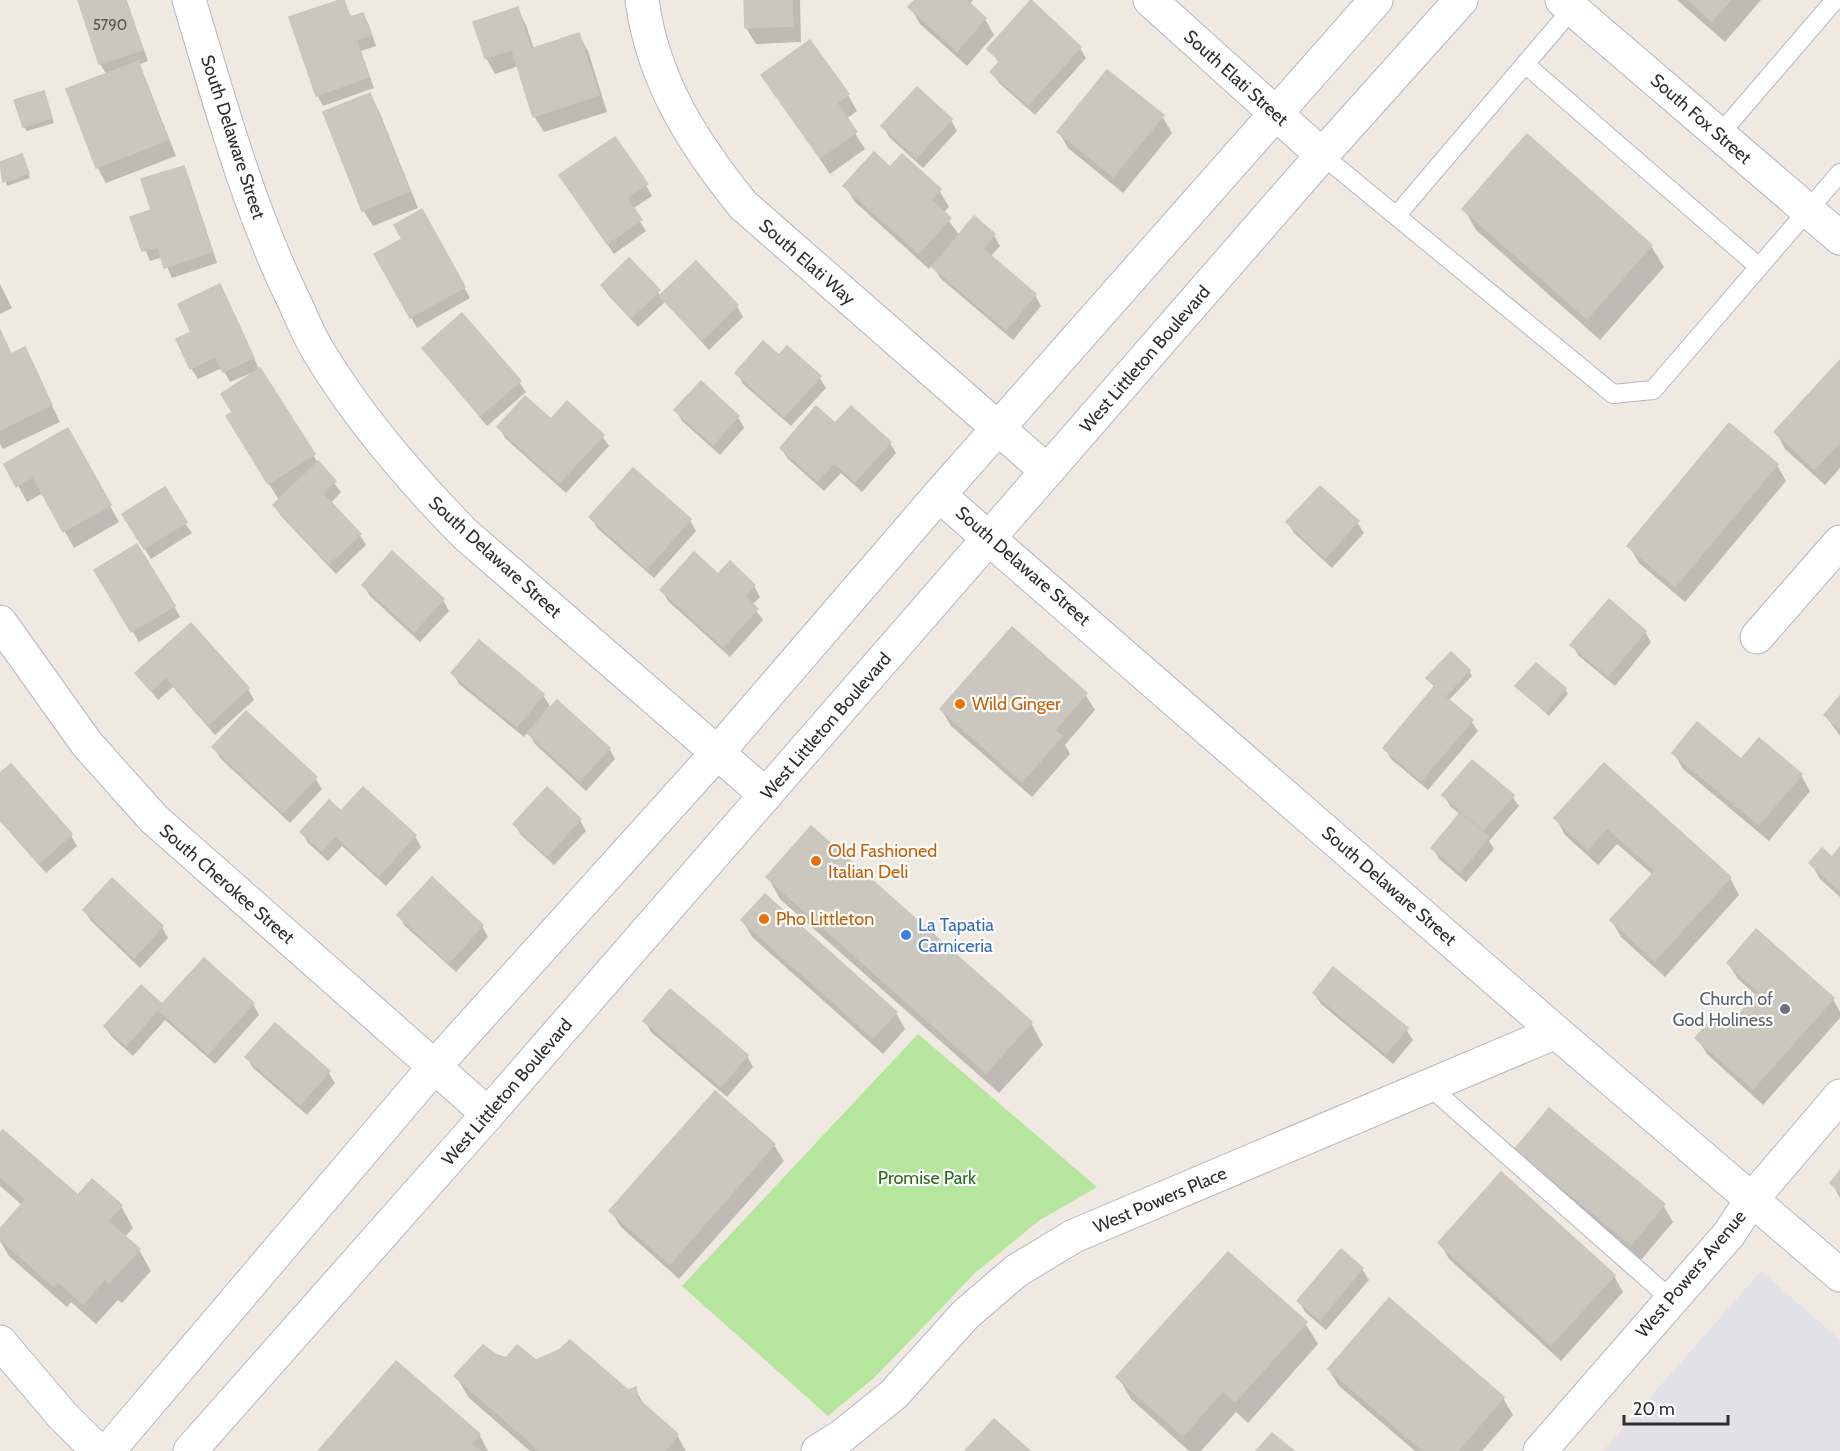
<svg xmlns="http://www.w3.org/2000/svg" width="1840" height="1451" font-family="Cabin,sans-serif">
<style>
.industrial{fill:#e3e1e8}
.green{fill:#b6e59e}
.shadow{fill:#0003}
.building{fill:#cbc7bf;stroke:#cbc5ba;stroke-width:1.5}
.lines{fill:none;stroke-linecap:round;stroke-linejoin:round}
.service-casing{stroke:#b4b7c1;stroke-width:20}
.minor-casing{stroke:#b4b7c1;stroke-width:35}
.tertiary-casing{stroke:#b4b7c1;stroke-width:35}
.secondary-casing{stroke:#b4b7c1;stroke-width:35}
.service{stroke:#fff;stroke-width:18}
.minor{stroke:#fff;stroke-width:33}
.tertiary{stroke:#fff;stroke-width:33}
.secondary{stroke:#fff;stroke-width:33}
.food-dot{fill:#e8710a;stroke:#fff;stroke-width:2}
.shop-dot{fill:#3f7fe0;stroke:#fff;stroke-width:2}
.worship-dot{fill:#6b7280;stroke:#fff;stroke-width:2}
.labels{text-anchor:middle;stroke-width:4.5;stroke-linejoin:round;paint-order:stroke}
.number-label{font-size:15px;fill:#555452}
.street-label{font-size:18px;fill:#2e2e2e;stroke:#fff}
.food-label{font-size:18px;fill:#c56008;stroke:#fff;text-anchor:start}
.shop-label{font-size:18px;fill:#366cbe;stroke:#fff;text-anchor:start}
.worship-label{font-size:18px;fill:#5b616d;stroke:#fff;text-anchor:end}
.park-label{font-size:18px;fill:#2c6e1b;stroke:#fff}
</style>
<rect width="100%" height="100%" fill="#efe9e1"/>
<polygon class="industrial" points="1761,1271 1840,1340 1840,1451 1603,1451"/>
<polygon class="green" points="918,1034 1097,1187 1040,1220 975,1273 875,1377 828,1416 682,1286"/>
<g class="shadow">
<polygon points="80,0 126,0 148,61 138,65 146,80 176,156 106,183 97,167 107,75 100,64"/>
<polygon points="745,0 800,0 801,42 756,44 746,28"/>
<polygon points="917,0 973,0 969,5 985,19 994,35 967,66 920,24 910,7"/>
<polygon points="1677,0 1761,0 1725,42"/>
<polygon points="343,1 352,18 363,14 369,25 376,46 361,51 374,88 323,106 317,95"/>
<polygon points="517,9 526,25 534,49 579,35 588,51 607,112 544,132 534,116 519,66 495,74 486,58"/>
<polygon points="1080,48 1086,58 1035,115 999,83 992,72 1000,64 989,49"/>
<polygon points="763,75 848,95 857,111 846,119 865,149 830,174"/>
<polygon points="917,89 951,120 957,131 923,168 889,137 883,126"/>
<polygon points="369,95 379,111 418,208 373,226 363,210"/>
<polygon points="46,98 54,123 27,131 24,127"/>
<polygon points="1162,116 1172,133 1123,193 1068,148 1059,132"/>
<polygon points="22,156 30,178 7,186 0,163"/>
<polygon points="183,167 189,178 217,263 172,278 163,257 150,261 132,218 153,211"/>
<polygon points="890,169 939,190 949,207 943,213 960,236 994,235 1000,246 990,257 1035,295 1041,306 1013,340 940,278 932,265 929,269 855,202 845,186"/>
<polygon points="646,185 652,196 632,209 646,231 614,254 567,186"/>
<polygon points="1464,209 1651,246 1664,267 1600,340 1476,230"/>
<polygon points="422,211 470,298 417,328 376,254 404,239"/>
<polygon points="629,260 661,296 696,263 737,306 743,317 709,350 665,302 638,327 609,296 602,286"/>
<polygon points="0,284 12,308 0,314"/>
<polygon points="225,297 260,371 320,466 341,492 330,504 360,535 366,545 336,574 281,516 274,505 279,500 237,433 234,413 256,371 230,382 222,368 198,379 191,368 193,333"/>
<polygon points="0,332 12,355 24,349 60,422 3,449 0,444"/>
<polygon points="423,348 519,382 526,392 487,426"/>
<polygon points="779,357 819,377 826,388 791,426 743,384 737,373"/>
<polygon points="1840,362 1840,468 1825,485 1785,449 1776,432"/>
<polygon points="701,383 738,417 744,428 720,455 682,421 676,410"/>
<polygon points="551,421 602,436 609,446 566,493 505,438 499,427"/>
<polygon points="835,425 890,443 896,453 862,492 841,473 824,491 788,459 781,448"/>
<polygon points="68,430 119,522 74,548 43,493 27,502 6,464"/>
<polygon points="1777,465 1786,481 1685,602 1639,563 1629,546"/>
<polygon points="591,517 690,520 696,531 654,578 597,528"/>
<polygon points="1288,522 1357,522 1364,533 1332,568 1294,533"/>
<polygon points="185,523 192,533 151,559 130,525"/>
<polygon points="392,554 443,600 449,611 420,642 370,596 363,585"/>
<polygon points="96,571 174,606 180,617 139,642"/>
<polygon points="718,576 754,586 760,597 752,605 763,620 730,657 668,601 662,590"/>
<polygon points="191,625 248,689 254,700 215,735 173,687 158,700 137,673"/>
<polygon points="1645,632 1651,642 1615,686 1579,656 1572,645"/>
<polygon points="479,642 543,695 550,706 539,719 541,720 609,748 615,759 586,791 535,744 528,732 524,737 459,684 453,673"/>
<polygon points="1469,671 1472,676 1448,701 1471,721 1478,731 1428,790 1391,759 1385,748 1436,688 1428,679"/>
<polygon points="1517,687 1565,689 1568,694 1549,716"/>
<polygon points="1085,694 1095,710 1065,745 1070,754 1032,797 951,726 941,709"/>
<polygon points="1840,698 1840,736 1825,715"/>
<polygon points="214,747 315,778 322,789 290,823 220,758"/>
<polygon points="1674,753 1801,775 1810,791 1769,841 1683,769"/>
<polygon points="1604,765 1730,878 1739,895 1665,977 1621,937 1612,921 1653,875 1617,844 1598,865 1565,835 1556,818"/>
<polygon points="10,766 71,835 77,846 46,873 0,821 0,775"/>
<polygon points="363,789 415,836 421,847 386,886 342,846 328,861 308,843 302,832 341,813"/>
<polygon points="1444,795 1512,796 1519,806 1489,841 1494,849 1466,882 1439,859 1433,848 1461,815 1450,806"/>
<polygon points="580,820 586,831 554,865 521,835 515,825"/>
<polygon points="1840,850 1840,897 1820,879 1811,863 1832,859"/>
<polygon points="768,877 1031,1023 1043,1045 999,1093 780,899"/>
<polygon points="112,881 162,927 168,938 140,968 91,921 84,910"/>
<polygon points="399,916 482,926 488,937 456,972 405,926"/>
<polygon points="743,921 896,1013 905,1029 883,1054 752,937"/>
<polygon points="1728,963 1833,999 1840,1012 1840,1018 1763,1105 1707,1054 1697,1038 1725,1032 1757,996 1738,979"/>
<polygon points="1314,993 1406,1029 1413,1040 1393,1064 1321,1004"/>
<polygon points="253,1004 259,1015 215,1064 165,1020 133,1056 112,1037 105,1027 163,1006"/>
<polygon points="645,1021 747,1056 753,1067 727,1097 651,1032"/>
<polygon points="247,1057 328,1072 335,1083 307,1115 253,1068"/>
<polygon points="0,1136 78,1197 121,1206 133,1228 125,1237 139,1250 151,1271 122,1303 118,1300 96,1324 71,1302 67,1307 9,1256 0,1241 0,1231 22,1205 0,1186"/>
<polygon points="774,1145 784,1161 679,1279 621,1227 611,1211"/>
<polygon points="1517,1149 1663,1205 1673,1222 1641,1260 1527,1166"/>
<polygon points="1840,1174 1840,1198 1832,1183"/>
<polygon points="1440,1243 1614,1276 1623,1292 1561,1361 1449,1259"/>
<polygon points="1362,1269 1369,1280 1326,1330 1305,1312 1299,1301"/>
<polygon points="1389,1300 1503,1398 1513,1415 1482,1451 1415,1451 1339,1386 1329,1370"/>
<polygon points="1305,1323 1318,1344 1248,1423 1236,1412 1201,1451 1189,1451 1131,1399 1118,1377"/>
<polygon points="496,1357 628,1392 635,1389 646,1408 677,1435 686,1451 530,1451 469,1398 456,1376"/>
<polygon points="479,1434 488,1451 320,1451"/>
</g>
<g class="building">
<polygon points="78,0 126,0 143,50 99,64"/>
<polygon points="340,0 344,0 350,17 363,13 371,35 356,40 369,77 316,96 289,17"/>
<polygon points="744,0 792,0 793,26 745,28"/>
<polygon points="915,0 966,0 986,18 957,51 908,7"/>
<polygon points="1031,0 1081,47 1028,105 990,72 1000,61 987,49"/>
<polygon points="1688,0 1731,0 1712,21"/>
<polygon points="518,7 531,49 579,33 599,95 533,117 512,50 485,58 473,22"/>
<polygon points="810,40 849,94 837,103 857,132 820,158 761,75"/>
<polygon points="138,61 168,140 96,168 66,89"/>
<polygon points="1107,70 1164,115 1113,177 1057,132"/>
<polygon points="917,87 952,119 916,158 881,126"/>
<polygon points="44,91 52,118 23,127 14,100"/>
<polygon points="370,93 410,191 362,211 323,112"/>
<polygon points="1527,134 1652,245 1587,319 1462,209"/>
<polygon points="615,137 648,184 627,198 642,220 607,244 559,175"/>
<polygon points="874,152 890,167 902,154 941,189 931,200 951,218 919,253 843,186"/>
<polygon points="22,154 29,173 3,182 0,162"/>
<polygon points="184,166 212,252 164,268 158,247 142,251 130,217 151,210 141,179"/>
<polygon points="422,209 465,287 410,318 374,254 402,239 394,225"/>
<polygon points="974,216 995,234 983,249 1036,294 1006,330 932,267"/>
<polygon points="629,258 660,290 631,318 601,285"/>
<polygon points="696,261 738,305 702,340 659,296"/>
<polygon points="220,284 254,358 223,372 215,357 190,369 176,339 191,332 178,304"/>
<polygon points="462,313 521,381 480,416 422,348"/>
<polygon points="0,330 11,354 25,347 52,405 0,430"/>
<polygon points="763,341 779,355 787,346 821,376 784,417 735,373"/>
<polygon points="1840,360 1840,442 1815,469 1774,432"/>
<polygon points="260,368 315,454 268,484 226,416 232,412 221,394"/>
<polygon points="701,381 739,416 713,445 674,410"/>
<polygon points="525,396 551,419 567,401 604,435 559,483 497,427"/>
<polygon points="816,406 835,423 851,406 891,442 855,482 834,463 817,481 780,448"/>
<polygon points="1729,423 1778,464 1675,587 1627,546"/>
<polygon points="68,428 111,505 63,532 33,477 16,487 4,464"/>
<polygon points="318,461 336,481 323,494 361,534 329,564 273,505"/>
<polygon points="633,468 691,519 647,569 589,517"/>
<polygon points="1320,486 1359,521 1325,558 1286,522"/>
<polygon points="165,487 187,522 144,549 122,514"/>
<polygon points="137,544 175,606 131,632 94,570"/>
<polygon points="392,551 444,599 414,632 362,585"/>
<polygon points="694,552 718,574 730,561 755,585 745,596 758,609 723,647 660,590"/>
<polygon points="1609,599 1646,631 1608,676 1570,645"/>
<polygon points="191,623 249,688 208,725 166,677 151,691 135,673"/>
<polygon points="1012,627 1087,693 1055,730 1062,736 1022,782 940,709"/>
<polygon points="479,640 544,694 517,727 451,673"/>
<polygon points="1451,652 1470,670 1446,696 1426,678"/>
<polygon points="1536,663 1566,688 1546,712 1515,686"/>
<polygon points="1434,687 1473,720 1421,781 1383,748"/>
<polygon points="1840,696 1840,729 1824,715"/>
<polygon points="557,700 610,748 580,781 527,733"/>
<polygon points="246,711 317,777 283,813 212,747"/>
<polygon points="1697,722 1741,759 1759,738 1802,774 1759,825 1672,753"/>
<polygon points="1472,760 1514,795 1483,830 1442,795"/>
<polygon points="1604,763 1731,877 1655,961 1610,920 1655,871 1607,828 1588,850 1554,818"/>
<polygon points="11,764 72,834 39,864 0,819 0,773"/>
<polygon points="363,787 416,835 379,876 335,836 322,851 300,832 329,800 341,811"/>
<polygon points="547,787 581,819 547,856 513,824"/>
<polygon points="1460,813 1489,837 1460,872 1431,848"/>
<polygon points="811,826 1032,1022 986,1073 766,877"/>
<polygon points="1840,847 1840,891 1809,863 1822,848 1832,857"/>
<polygon points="432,877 483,925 449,963 397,915"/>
<polygon points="112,878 163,926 134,958 83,910"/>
<polygon points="765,894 897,1012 873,1038 741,920"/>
<polygon points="1756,929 1834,998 1753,1089 1695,1038 1712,1019 1725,1030 1759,992 1727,963"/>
<polygon points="204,958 254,1003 208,1054 158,1010 126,1046 104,1026 141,985 162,1004"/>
<polygon points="1333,967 1408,1028 1386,1054 1313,993"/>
<polygon points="670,989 748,1055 721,1087 643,1021"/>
<polygon points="275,1023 330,1071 300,1105 245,1057"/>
<polygon points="715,1091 775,1144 670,1264 609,1211"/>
<polygon points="1549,1108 1665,1204 1631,1245 1515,1149"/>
<polygon points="3,1130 78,1195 92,1179 122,1205 108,1221 140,1249 109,1283 105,1279 83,1304 58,1282 54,1287 0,1239 0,1229 26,1199 0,1177 0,1133"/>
<polygon points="1840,1171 1840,1192 1830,1183"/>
<polygon points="1501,1172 1615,1275 1551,1345 1438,1243"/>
<polygon points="1341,1249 1363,1268 1320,1320 1297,1301"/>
<polygon points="1228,1252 1307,1322 1235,1402 1223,1391 1183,1436 1116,1377"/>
<polygon points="1389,1298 1504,1397 1458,1451 1423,1451 1328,1369"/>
<polygon points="570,1340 628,1390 636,1387 638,1399 678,1434 665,1451 540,1451 454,1376 483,1345 497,1355 506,1358 517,1345 536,1360 559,1350"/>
<polygon points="396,1361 480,1434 471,1444 480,1451 318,1451"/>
<polygon points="994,1419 1030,1451 965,1451"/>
<polygon points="1272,1433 1294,1451 1256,1451"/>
</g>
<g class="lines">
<g class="service-casing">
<g id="service">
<polyline points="1525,64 1759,267"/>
<polyline points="1719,135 1835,0"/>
<polyline points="1322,155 1613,394 1653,390 1840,173"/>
<polyline points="1396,216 1572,9"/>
<polyline points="1429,1086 1672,1300"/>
</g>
</g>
<g class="minor-casing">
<g id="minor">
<path d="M189,0C220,102 247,205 294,301C302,318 309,337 320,354C360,420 411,479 465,534L766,795"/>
<path d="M642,0C653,81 693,143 743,205L1047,471"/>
<polyline points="1150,0 1322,155"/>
<polyline points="1562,0 1840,238"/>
<polyline points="0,622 87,744 154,819 488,1114"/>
<polyline points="1757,637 1840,542"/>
<polyline points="1729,1234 1752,1199 1840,1096"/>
<polyline points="0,1342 62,1415 98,1451"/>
<polyline points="818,1451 842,1436 894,1394 965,1315 1016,1271 1074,1236 1556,1032"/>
</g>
</g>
<g class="tertiary-casing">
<g id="tertiary">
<polyline points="939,495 1556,1032 1840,1275"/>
<polyline points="1540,1451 1729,1234"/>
</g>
</g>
<g class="secondary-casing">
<g id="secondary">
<polyline points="108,1451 434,1067 717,753 939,495 1376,0"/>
<polyline points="190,1451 488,1114 1322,155 1461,0"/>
</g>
</g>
<use href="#service" class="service"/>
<use href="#minor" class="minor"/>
<use href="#tertiary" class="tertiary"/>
<use href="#secondary" class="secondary"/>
</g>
<g class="food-dot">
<circle cx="960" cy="704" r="6"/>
<circle cx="816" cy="861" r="6"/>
<circle cx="764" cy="919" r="6"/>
</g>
<circle class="shop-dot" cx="906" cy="935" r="6"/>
<circle class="worship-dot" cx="1785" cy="1009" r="6"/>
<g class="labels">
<g class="number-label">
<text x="110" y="30">5790</text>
</g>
<g class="street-label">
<text transform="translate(1236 78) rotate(42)" y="6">South Elati Street</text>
<text transform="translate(1701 119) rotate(41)" y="6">South Fox Street</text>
<text transform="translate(233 137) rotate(72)" y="6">South Delaware Street</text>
<text transform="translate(807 262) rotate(41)" y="6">South Elati Way</text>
<text transform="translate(1145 359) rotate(-49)" y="6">West Littleton Boulevard</text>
<text transform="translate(495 557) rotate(42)" y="6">South Delaware Street</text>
<text transform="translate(1023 566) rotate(41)" y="6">South Delaware Street</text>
<text transform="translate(826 726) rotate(-49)" y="6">West Littleton Boulevard</text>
<text transform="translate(227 884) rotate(41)" y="6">South Cherokee Street</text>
<text transform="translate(1389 886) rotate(41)" y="6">South Delaware Street</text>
<text transform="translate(507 1092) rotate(-49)" y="6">West Littleton Boulevard</text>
<text transform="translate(1160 1200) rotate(-23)" y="6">West Powers Place</text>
<text transform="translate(1691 1274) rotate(-50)" y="6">West Powers Avenue</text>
</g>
<g class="food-label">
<text x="972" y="710">Wild Ginger</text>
<text x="828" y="857">Old Fashioned<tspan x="828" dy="21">Italian Deli</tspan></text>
<text x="776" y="925">Pho Littleton</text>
</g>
<g class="shop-label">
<text x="918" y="931">La Tapatia<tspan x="918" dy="21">Carniceria</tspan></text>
</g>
<g class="worship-label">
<text x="1773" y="1005">Church of<tspan x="1773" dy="21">God Holiness</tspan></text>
</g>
<g class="park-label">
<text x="927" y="1184">Promise Park</text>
</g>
</g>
<path d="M1624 1415v9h104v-9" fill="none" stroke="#2e2e2e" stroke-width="3"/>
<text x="1633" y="1415" font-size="18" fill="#2e2e2e" stroke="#ffffff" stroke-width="4.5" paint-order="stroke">20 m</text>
</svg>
